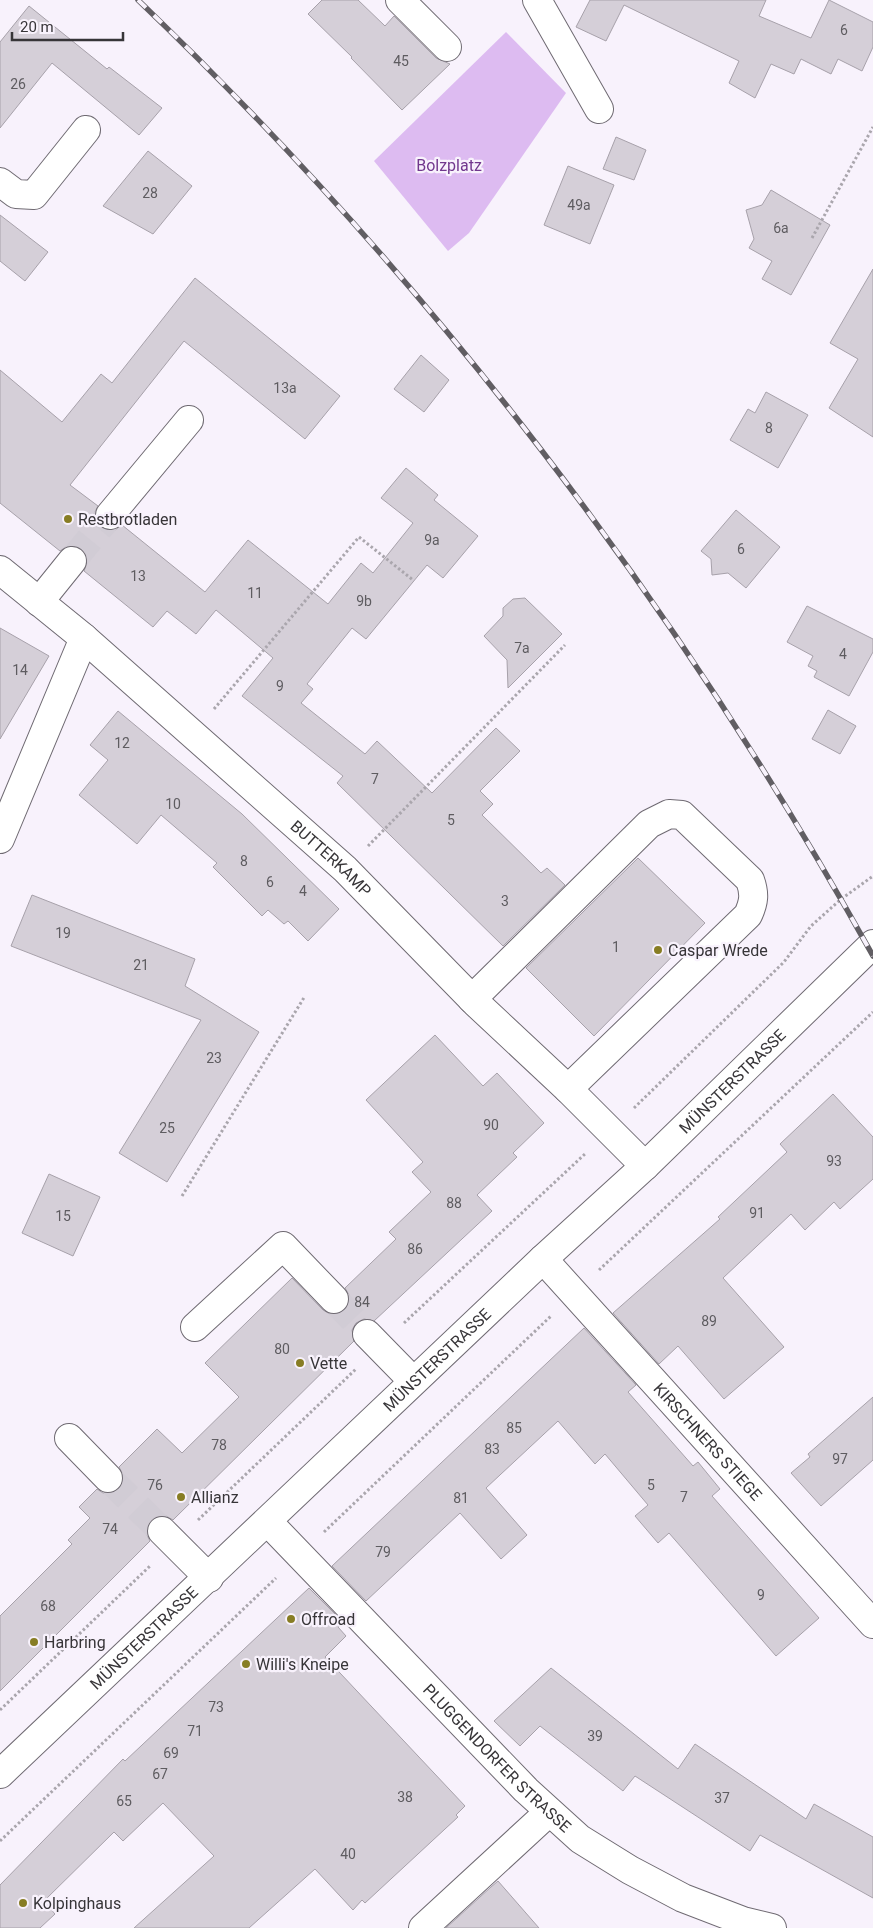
<svg xmlns="http://www.w3.org/2000/svg" width="873" height="1928" font-family="Roboto,sans-serif">
<style>
.green{fill:#ddbbf1}
.building{fill:#d5cfd8;stroke:#a7a1aa}
.lines{fill:none;stroke-linecap:round;stroke-linejoin:round}
.minor-tunnel{stroke:#d1ccd5;stroke-width:28;stroke-dasharray:28 14;stroke-linecap:butt}
.minor-casing{stroke:#6f6a72;stroke-width:30}
.major-casing{stroke:#6f6a72;stroke-width:30}
.path{stroke:#aaa6ad;stroke-width:3;stroke-dasharray:2.5 2.5;stroke-linecap:butt}
.minor{stroke:#fff;stroke-width:28}
.major{stroke:#fff;stroke-width:28}
.rail-casing{stroke:#615e63;stroke-width:5.5}
.rail{stroke:#f8f2fc;stroke-width:4;stroke-dasharray:11;stroke-linecap:butt}
.poi-dot{fill:#877d24;stroke:#f8f2fc;stroke-width:2}
.labels{text-anchor:middle;stroke-width:4.5;stroke-linejoin:round;paint-order:stroke}
.number-label{font-size:14px;fill:#5e5c60}
.park-label{font-size:16px;fill:#71378d;stroke:#f8f2fc}
.poi-label{font-size:16px;fill:#373538;stroke:#f8f2fc;text-anchor:start}
.street-label{font-size:16px;fill:#373538;stroke:#f8f2fc}
</style>
<rect width="100%" height="100%" fill="#f8f2fc"/>
<polygon class="green" points="506,32 566,93 469,233 448,251 374,161"/>
<g class="building">
<polygon points="322,0 358,0 385,26 394,16 436,58 450,64 402,110 351,58 352,57 308,14"/>
<polygon points="590,0 766,0 759,16 811,38 829,0 873,22 873,47 862,71 838,59 831,74 801,59 794,74 771,64 755,98 729,83 739,61 624,5 606,41 576,27"/>
<polygon points="29,6 107,69 109,67 162,108 139,135 52,63 0,128 0,42"/>
<polygon points="616,137 646,150 634,180 603,169"/>
<polygon points="148,151 192,186 153,234 103,206"/>
<polygon points="568,166 614,185 590,244 544,225"/>
<polygon points="771,190 830,225 791,295 762,279 772,261 749,248 754,239 746,210 762,205"/>
<polygon points="0,215 48,252 25,281 0,261"/>
<polygon points="873,269 873,437 829,408 858,359 830,343"/>
<polygon points="195,278 340,396 305,439 184,341 70,485 98,506 95,512 95,520 100,527 107,530 115,530 122,525 205,592 248,540 328,604 361,563 373,573 413,523 381,498 406,468 438,495 434,500 478,536 443,578 427,565 366,639 352,628 307,684 313,689 301,703 365,754 377,741 432,793 496,728 520,751 480,791 493,804 482,815 541,873 547,868 565,885 503,946 337,783 343,776 242,696 273,658 216,610 196,634 167,611 153,627 84,571 87,563 86,555 82,549 74,546 66,547 60,551 0,503 0,370 62,422 101,374 112,383"/>
<polygon points="421,355 449,380 424,412 394,389"/>
<polygon points="766,392 808,415 778,468 730,440 748,409 755,413"/>
<polygon points="736,510 780,547 746,588 728,573 712,575 711,559 701,551"/>
<polygon points="525,598 562,634 508,688 507,660 484,636 503,616 503,608 513,599"/>
<polygon points="807,606 873,639 873,652 849,696 814,677 817,671 808,666 813,656 787,642"/>
<polygon points="0,628 49,656 0,739"/>
<polygon points="828,710 856,726 840,754 812,739"/>
<polygon points="118,711 242,814 339,909 308,941 288,921 284,924 268,910 262,916 213,867 217,863 161,815 137,844 79,795 108,760 90,745"/>
<polygon points="638,858 705,923 594,1036 526,968"/>
<polygon points="32,895 195,959 185,986 259,1032 167,1182 119,1153 201,1020 11,946"/>
<polygon points="435,1035 483,1086 497,1073 544,1123 513,1153 517,1157 477,1195 492,1211 374,1321 364,1319 356,1323 352,1330 354,1341 173,1520 166,1516 158,1516 151,1520 147,1527 147,1535 150,1541 0,1691 0,1616 72,1544 68,1540 90,1518 79,1507 97,1489 103,1493 111,1493 119,1489 123,1483 123,1475 119,1467 157,1429 182,1453 239,1397 205,1363 292,1278 323,1310 330,1314 337,1314 344,1311 349,1303 349,1295 345,1288 396,1239 389,1232 431,1192 412,1172 423,1162 366,1100"/>
<polygon points="833,1094 873,1137 873,1179 840,1209 834,1202 805,1230 791,1214 723,1278 784,1347 724,1399 678,1346 659,1364 613,1313 720,1219 718,1217 787,1152 780,1144"/>
<polygon points="49,1174 100,1197 73,1256 22,1233"/>
<polygon points="584,1328 636,1385 628,1392 693,1466 698,1462 720,1489 712,1496 819,1618 776,1656 669,1533 658,1543 635,1516 648,1505 605,1454 595,1464 558,1421 486,1488 527,1535 501,1559 460,1513 366,1601 332,1566"/>
<polygon points="873,1397 873,1460 821,1506 791,1473 810,1457 808,1454"/>
<polygon points="309,1588 343,1622 338,1627 346,1636 325,1657 465,1806 456,1815 458,1817 365,1903 362,1900 353,1910 315,1869 249,1928 134,1928 214,1856 163,1803 123,1841 114,1832 44,1901 55,1914 40,1928 0,1928 0,1885 123,1759 125,1761"/>
<polygon points="551,1668 678,1769 695,1744 806,1819 814,1804 873,1837 873,1898 760,1835 750,1851 635,1776 623,1791 540,1726 520,1746 494,1721"/>
<polygon points="498,1881 539,1928 446,1928 491,1887"/>
</g>
<g class="lines">
<g class="minor-tunnel">
<polyline points="72,561 110,515"/>
<polyline points="334,1299 367,1334"/>
<polyline points="108,1478 162,1531"/>
</g>
<g class="minor-casing">
<g id="minor">
<polyline points="400,0 447,47"/>
<polyline points="537,0 599,109"/>
<polyline points="0,182 16,194 34,195 86,130"/>
<polyline points="110,515 189,420"/>
<path id="s1" d="M0,570L84,638L345,869L476,1003L568,1089L645,1166"/>
<polyline points="39,602 72,561"/>
<polyline points="0,839 84,638"/>
<path d="M472,999L649,824L669,814L682,815L750,880C755,894 754,902 748,915L568,1089"/>
<path id="s2" d="M543,1259L873,1624"/>
<polyline points="195,1327 283,1246 334,1299"/>
<polyline points="367,1334 413,1381"/>
<polyline points="69,1438 108,1478"/>
<path id="s3" d="M268,1522L526,1790L580,1839L630,1870L683,1898L743,1921L772,1928"/>
<polyline points="162,1531 209,1578"/>
<polyline points="423,1928 549,1812"/>
</g>
</g>
<g class="major-casing">
<g id="major">
<path id="s4" d="M0,1774L543,1259L645,1166L873,944"/>
</g>
</g>
<g class="path">
<polyline points="812,238 873,127"/>
<polyline points="214,709 359,537 413,580"/>
<polyline points="368,846 565,645"/>
<polyline points="634,1108 784,962 811,926 840,900 873,876"/>
<polyline points="182,1196 305,996"/>
<polyline points="599,1270 873,1012"/>
<polyline points="404,1323 586,1153"/>
<polyline points="198,1520 356,1369"/>
<polyline points="324,1532 551,1316"/>
<polyline points="0,1710 150,1566"/>
<polyline points="0,1841 276,1578"/>
</g>
<use href="#minor" class="minor"/>
<use href="#major" class="major"/>
<g class="rail-casing">
<path id="rail" d="M138,0C430,279 677,603 873,956"/>
</g>
<use href="#rail" class="rail"/>
</g>
<g class="poi-dot">
<circle cx="68" cy="519" r="5"/>
<circle cx="658" cy="950" r="5"/>
<circle cx="300" cy="1363" r="5"/>
<circle cx="181" cy="1497" r="5"/>
<circle cx="291" cy="1619" r="5"/>
<circle cx="34" cy="1642" r="5"/>
<circle cx="246" cy="1664" r="5"/>
<circle cx="23" cy="1903" r="5"/>
</g>
<g class="labels">
<g class="number-label">
<text x="844" y="35">6</text>
<text x="401" y="66">45</text>
<text x="18" y="89">26</text>
<text x="150" y="198">28</text>
<text x="579" y="210">49a</text>
<text x="781" y="233">6a</text>
<text x="285" y="393">13a</text>
<text x="769" y="433">8</text>
<text x="432" y="545">9a</text>
<text x="741" y="554">6</text>
<text x="138" y="581">13</text>
<text x="255" y="598">11</text>
<text x="364" y="606">9b</text>
<text x="522" y="653">7a</text>
<text x="843" y="659">4</text>
<text x="20" y="675">14</text>
<text x="280" y="691">9</text>
<text x="122" y="748">12</text>
<text x="375" y="784">7</text>
<text x="173" y="809">10</text>
<text x="451" y="825">5</text>
<text x="244" y="866">8</text>
<text x="270" y="887">6</text>
<text x="303" y="896">4</text>
<text x="505" y="906">3</text>
<text x="63" y="938">19</text>
<text x="616" y="952">1</text>
<text x="141" y="970">21</text>
<text x="214" y="1063">23</text>
<text x="491" y="1130">90</text>
<text x="167" y="1133">25</text>
<text x="834" y="1166">93</text>
<text x="454" y="1208">88</text>
<text x="757" y="1218">91</text>
<text x="63" y="1221">15</text>
<text x="415" y="1254">86</text>
<text x="362" y="1307">84</text>
<text x="709" y="1326">89</text>
<text x="282" y="1354">80</text>
<text x="514" y="1433">85</text>
<text x="219" y="1450">78</text>
<text x="492" y="1454">83</text>
<text x="840" y="1464">97</text>
<text x="155" y="1490">76</text>
<text x="651" y="1490">5</text>
<text x="684" y="1502">7</text>
<text x="461" y="1503">81</text>
<text x="110" y="1534">74</text>
<text x="383" y="1557">79</text>
<text x="761" y="1600">9</text>
<text x="48" y="1611">68</text>
<text x="216" y="1712">73</text>
<text x="195" y="1736">71</text>
<text x="595" y="1741">39</text>
<text x="171" y="1758">69</text>
<text x="160" y="1779">67</text>
<text x="405" y="1802">38</text>
<text x="722" y="1803">37</text>
<text x="124" y="1806">65</text>
<text x="348" y="1859">40</text>
</g>
<g class="park-label">
<text x="449" y="171">Bolzplatz</text>
</g>
<g class="poi-label">
<text x="78" y="525">Restbrotladen</text>
<text x="668" y="956">Caspar Wrede</text>
<text x="310" y="1369">Vette</text>
<text x="191" y="1503">Allianz</text>
<text x="301" y="1625">Offroad</text>
<text x="44" y="1648">Harbring</text>
<text x="256" y="1670">Willi's Kneipe</text>
<text x="33" y="1909">Kolpinghaus</text>
</g>
<g class="street-label">
<text dy="6" stroke="none"><textPath href="#s1" startOffset="439">BUTTERKAMP</textPath></text>
<text dy="6" stroke="none"><textPath href="#s4" startOffset="1008">MÜNSTERSTRASSE</textPath></text>
<text dy="6" stroke="none"><textPath href="#s4" startOffset="602">MÜNSTERSTRASSE</textPath></text>
<text dy="6" stroke="none"><textPath href="#s2" startOffset="246">KIRSCHNERS STIEGE</textPath></text>
<text dy="6" stroke="none"><textPath href="#s4" startOffset="198">MÜNSTERSTRASSE</textPath></text>
<text dy="6" stroke="none"><textPath href="#s3" startOffset="329">PLUGGENDORFER STRASSE</textPath></text>
</g>
</g>
<path d="M12 32v8h111v-8" fill="none" stroke="#373538" stroke-width="2.5"/>
<text x="20" y="32" font-size="15" fill="#373538" stroke="#f8f2fc" stroke-width="4" paint-order="stroke">20 m</text>
</svg>
